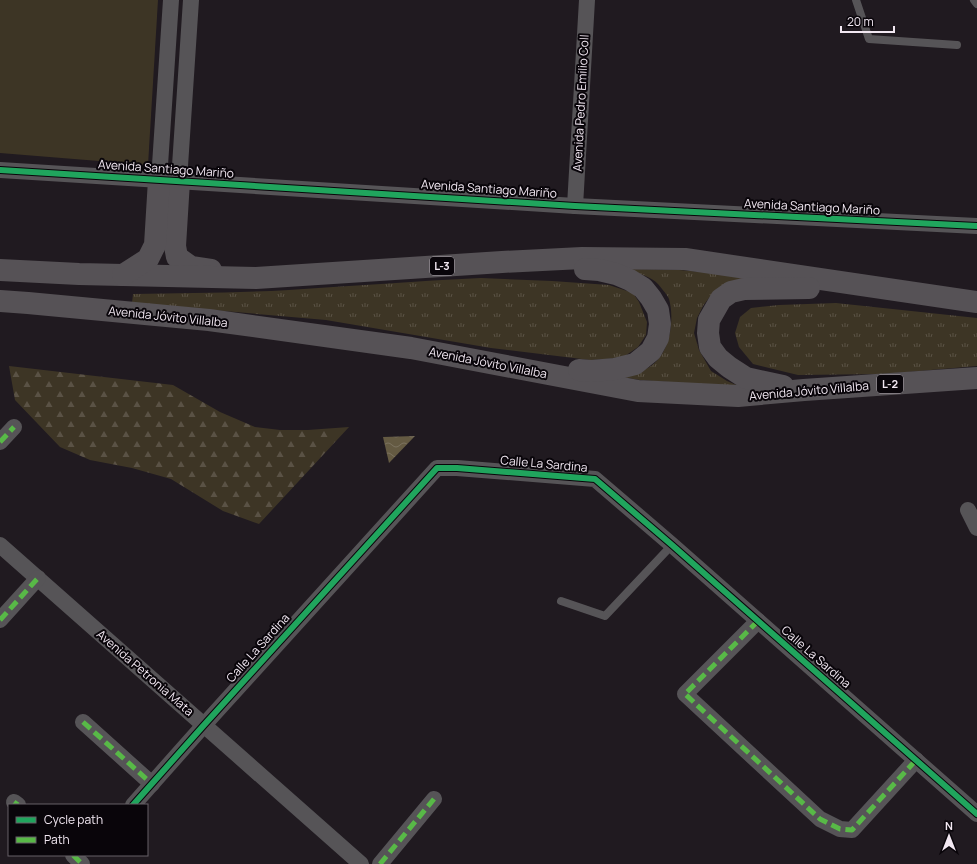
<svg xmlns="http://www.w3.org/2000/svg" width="977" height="864" font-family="Manrope,sans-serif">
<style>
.grass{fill:url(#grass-tufts)}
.forest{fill:url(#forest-firs)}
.park{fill:#3d3525}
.water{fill:url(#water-waves)}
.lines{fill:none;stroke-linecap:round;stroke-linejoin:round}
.lane{stroke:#565457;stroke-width:8}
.street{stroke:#565457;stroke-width:16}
.primary{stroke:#565256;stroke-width:22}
.quiet{stroke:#58b947;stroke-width:5;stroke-dasharray:10 5;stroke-linecap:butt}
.cycleway-casing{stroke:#09050a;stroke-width:8}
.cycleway{stroke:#20a55d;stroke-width:6}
.labels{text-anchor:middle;stroke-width:4;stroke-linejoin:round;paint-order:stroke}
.shield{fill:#09050a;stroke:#aca4ac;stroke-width:1}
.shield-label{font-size:11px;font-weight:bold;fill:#f2e8f2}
.street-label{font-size:12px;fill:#f2e8f2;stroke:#09050a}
</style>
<defs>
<pattern id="grass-tufts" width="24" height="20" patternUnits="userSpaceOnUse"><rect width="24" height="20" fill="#3d3525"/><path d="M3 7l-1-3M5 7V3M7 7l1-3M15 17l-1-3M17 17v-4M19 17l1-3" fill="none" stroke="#5a5245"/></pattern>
<pattern id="forest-firs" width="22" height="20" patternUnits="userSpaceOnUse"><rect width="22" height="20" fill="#3d3525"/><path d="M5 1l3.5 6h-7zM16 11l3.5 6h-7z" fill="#5a5245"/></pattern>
<pattern id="water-waves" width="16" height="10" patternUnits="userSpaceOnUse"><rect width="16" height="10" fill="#645a42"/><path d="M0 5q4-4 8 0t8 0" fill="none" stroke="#7b725e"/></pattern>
</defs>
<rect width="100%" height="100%" fill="#201a20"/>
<g class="grass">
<path d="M628,269L679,270L759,277L711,295L703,306L697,318L694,333L699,350L711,371L727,381L741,387L640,380L622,377C630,374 644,371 651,366C670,353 675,320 669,299C667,294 661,288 658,284C652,277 637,273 628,269Z"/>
<path d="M481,278L552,281L609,285L633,293L639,302L647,322L646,335L638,347L622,358L590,360L491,348L326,320L132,303L133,294C185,293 237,293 289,290C353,286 417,281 481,278Z"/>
<polygon points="836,303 977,318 977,366 884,374 798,375 753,364 739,347 735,333 740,317 751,308 779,305"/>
</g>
<polygon class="forest" points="9,366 173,385 220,412 255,427 280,430 308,430 349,427 259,524 223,511 171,479 132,468 90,460 60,447 15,400"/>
<polygon class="park" points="0,0 158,0 148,165 0,153"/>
<polygon class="water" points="415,436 389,463 383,437"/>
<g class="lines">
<g class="lane">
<polyline points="856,0 869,39 957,45"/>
<polyline points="974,0 977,4"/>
<polyline points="561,601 605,616 672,545"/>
</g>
<g class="street">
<polyline points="0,170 575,206 977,226"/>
<polyline points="159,180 171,0"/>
<polyline points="179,181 191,0"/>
<polyline points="575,206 587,0"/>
<polyline points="0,442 14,427"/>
<polyline points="968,510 977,528"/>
<polyline points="0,545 361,864"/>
<polyline points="0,620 38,578"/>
<polyline points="758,621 685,694 820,819 840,829 852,830 916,760"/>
<polyline points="83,722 152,784"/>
<polyline points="14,802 18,805"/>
<polyline points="133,805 204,725 437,468 457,468 595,479 672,545 977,814"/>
<polyline points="73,855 82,864"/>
<polyline points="380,864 434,799"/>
</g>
<g class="primary">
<polyline points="179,181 175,246 177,257 191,267 211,270"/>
<polyline points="0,270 79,274 256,278 502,262 582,258 685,259 977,302"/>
<polyline points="123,275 148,259 155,245 159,180"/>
<polyline points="0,301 28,303 209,320 411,348 638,391 738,396 804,390 977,378"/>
<polyline points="579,370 591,371 615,369 635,364 651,351 658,338 660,324 658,310 651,298 643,288 630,280 616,274 599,270 585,269"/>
<polyline points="783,386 746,378 729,367 718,358 710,347 708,333 709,320 721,299 731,292 744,289 809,288"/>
</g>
<g class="quiet">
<polyline points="0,442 14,427"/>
<polyline points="0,620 38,578"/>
<polyline points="758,621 685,694 820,819 840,829 852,830 916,760"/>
<polyline points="83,722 152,784"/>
<polyline points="14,802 18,805"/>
<polyline points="73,855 82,864"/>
<polyline points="380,864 434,799"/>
</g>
<g class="cycleway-casing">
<g id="cycleway">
<polyline points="0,170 575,206 977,226"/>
<polyline points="133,805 204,725 437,468 457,468 595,479 672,545 977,814"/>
</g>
</g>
<use href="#cycleway" class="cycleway"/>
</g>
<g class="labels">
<g class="shield">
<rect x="430" y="257" width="24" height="18" rx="3"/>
<rect x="877" y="375" width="26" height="18" rx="3"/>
</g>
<g class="shield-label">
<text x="442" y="270">L-3</text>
<text x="890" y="388">L-2</text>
</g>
<g class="street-label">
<text transform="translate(581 103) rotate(-87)" y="4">Avenida Pedro Emilio Coll</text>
<text transform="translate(166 169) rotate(4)" y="4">Avenida Santiago Mariño</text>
<text transform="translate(489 189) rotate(4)" y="4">Avenida Santiago Mariño</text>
<text transform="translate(812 207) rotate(3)" y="4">Avenida Santiago Mariño</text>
<text transform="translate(168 317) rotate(6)" y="4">Avenida Jóvito Villalba</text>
<text transform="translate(488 363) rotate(11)" y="4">Avenida Jóvito Villalba</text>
<text transform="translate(809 391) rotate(-5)" y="4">Avenida Jóvito Villalba</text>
<text transform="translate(544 464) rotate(5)" y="4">Calle La Sardina</text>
<text transform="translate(258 648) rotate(-48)" y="4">Calle La Sardina</text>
<text transform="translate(816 657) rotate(41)" y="4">Calle La Sardina</text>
<text transform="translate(145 673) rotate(41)" y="4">Avenida Petronia Mata</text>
</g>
</g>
<rect x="8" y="804" width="140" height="52" fill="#09050a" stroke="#666067"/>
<rect x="16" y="817" width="20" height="6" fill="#20a55d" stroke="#666067"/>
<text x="44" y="824" font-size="12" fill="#f2e8f2">Cycle path</text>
<rect x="16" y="837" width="20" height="6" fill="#58b947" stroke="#666067"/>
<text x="44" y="844" font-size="12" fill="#f2e8f2">Path</text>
<g transform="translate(949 836)" stroke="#09050a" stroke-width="3" paint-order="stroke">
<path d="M0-3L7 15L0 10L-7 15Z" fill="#f2e8f2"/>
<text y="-6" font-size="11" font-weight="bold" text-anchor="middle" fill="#f2e8f2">N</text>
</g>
<path d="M841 26v6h53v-6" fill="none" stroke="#f2e8f2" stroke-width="2"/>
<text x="847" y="26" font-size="12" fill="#f2e8f2" stroke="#09050a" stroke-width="3" paint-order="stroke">20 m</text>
</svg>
